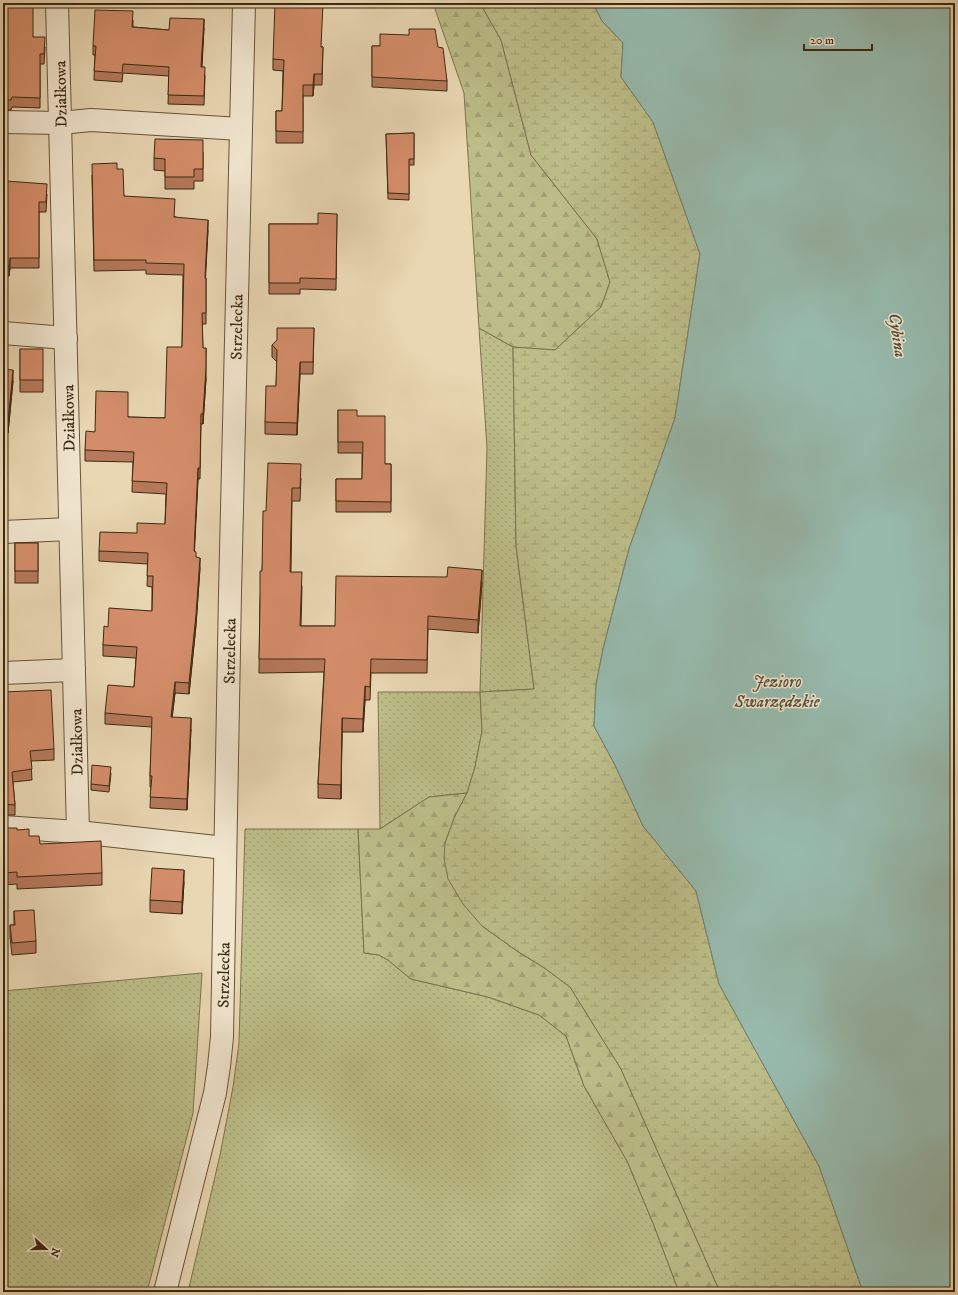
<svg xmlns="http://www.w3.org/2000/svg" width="958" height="1295" font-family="'IM FELL DW Pica',serif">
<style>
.grass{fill:url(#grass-dots);stroke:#7c734c}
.forest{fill:url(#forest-firs);stroke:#7c734c}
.wetland{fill:url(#wetland-marsh);stroke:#7c734c}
.water{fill:#97baad;stroke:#73806e}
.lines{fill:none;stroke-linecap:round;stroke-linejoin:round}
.minor-casing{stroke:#675439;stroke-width:24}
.minor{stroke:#f1e5ce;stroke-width:22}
.wall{fill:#b6795b;stroke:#3c2910}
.shaded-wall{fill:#94634a;stroke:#3c2910}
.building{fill:#d48d6a;stroke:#3c2910}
.labels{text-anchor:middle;stroke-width:3;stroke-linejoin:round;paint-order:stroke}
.street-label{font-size:16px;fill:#3c2910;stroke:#f1e5ce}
.water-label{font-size:17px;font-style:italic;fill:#534d37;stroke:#f1e5ce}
</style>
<defs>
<pattern id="grass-dots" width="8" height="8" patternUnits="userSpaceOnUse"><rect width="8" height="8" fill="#bcbd88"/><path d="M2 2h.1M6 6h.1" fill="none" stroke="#a2a274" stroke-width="1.8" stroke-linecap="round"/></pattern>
<pattern id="forest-firs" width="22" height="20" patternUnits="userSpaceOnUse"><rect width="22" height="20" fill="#bcbd88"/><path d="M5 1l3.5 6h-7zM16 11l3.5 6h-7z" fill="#a2a274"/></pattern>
<pattern id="wetland-marsh" width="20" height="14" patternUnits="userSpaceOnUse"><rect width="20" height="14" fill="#bcbd88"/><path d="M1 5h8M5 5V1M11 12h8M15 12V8" fill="none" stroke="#a2a274"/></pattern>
</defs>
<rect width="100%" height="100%" fill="#e9d7b3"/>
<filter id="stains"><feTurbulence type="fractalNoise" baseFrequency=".005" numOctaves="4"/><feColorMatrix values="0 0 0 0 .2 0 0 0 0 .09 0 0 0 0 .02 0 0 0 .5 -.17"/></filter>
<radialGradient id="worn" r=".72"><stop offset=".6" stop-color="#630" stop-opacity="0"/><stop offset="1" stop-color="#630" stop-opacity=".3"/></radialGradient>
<g class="grass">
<polygon points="479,328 513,347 516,546 534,689 480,692 482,731 475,767 467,793 429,797 380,829 378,692 480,692 487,448"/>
<polygon points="245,829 358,829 364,953 379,955 388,960 411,979 488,997 539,1015 566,1036 584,1086 627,1161 653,1223 679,1292 188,1292 220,1155 233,1087 239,1043"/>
<polygon points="202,973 193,1113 147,1292 3,1292 3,991"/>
</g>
<g class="forest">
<polygon points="433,3 480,3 501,40 531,155 597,239 610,282 601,307 555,350 513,347 479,328 464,93"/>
<polygon points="467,793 455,816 445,843 482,926 517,951 543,967 570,987 621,1069 720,1292 679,1292 653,1223 627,1161 584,1086 566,1036 539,1015 488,997 411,979 388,960 379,955 364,953 358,829 380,829 429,797"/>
</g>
<polygon class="wetland" points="480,3 593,3 602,21 623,43 621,77 653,122 700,254 675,418 629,549 603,649 596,685 594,726 615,765 643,826 696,891 719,984 819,1166 863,1292 720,1292 621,1069 570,987 543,967 517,951 482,926 463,904 448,879 444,858 445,843 455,816 467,793 475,767 482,731 480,692 534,689 516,546 513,347 555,350 601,307 610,282 597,239 531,155 501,40"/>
<polygon class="water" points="593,3 955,3 955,1292 863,1292 819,1166 719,984 696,891 643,826 615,765 594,726 596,685 603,649 629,549 675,418 700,254 653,122 621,77 623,43 602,21"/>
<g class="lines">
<g class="minor-casing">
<g id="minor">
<polyline points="57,3 78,832"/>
<polyline points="3,122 60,123 91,120 241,129"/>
<polyline points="3,333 66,338"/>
<polyline points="3,532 70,529"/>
<polyline points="3,673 74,670"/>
<polyline points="3,827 78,832 225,848"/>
<polyline points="165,1292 215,1093 219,1066 222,1037 230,593 244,3"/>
</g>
</g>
<use href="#minor" class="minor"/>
</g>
<g class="wall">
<polygon points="3,3 33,37 45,47 44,64 40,64 40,108 12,107 11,110 3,110"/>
<polygon points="133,20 133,27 169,30 204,28 202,67 205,76 204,105 168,104 169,76 123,73 122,82 94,80 95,55 93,55 93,46"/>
<polygon points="372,46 438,47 447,81 447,91 372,87"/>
<polygon points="322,47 323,47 322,85 314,85 313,96 303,96 303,143 276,143 276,111 282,111 283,71 273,70 273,59"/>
<polygon points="414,133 414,165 409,165 409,200 388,199 386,134"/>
<polygon points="203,152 203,181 194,181 194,189 165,189 165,171 154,170 154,158"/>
<polygon points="117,169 124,196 208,230 205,278 206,278 206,324 202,324 203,348 206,379 203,424 201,424 200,479 198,479 194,551 200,568 196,625 189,694 175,693 172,717 191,729 187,810 150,808 151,787 150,787 150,776 152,727 105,724 105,713 134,687 136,658 103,656 103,645 108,627 152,611 152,587 147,586 148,564 99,561 99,551 137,533 165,524 166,494 132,492 133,462 85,461 85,450 95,432 128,417 165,418 182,347 183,275 146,274 146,270 94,271 92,175"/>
<polygon points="3,173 6,181 47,194 46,212 39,212 39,268 10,268 9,276 3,275"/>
<polygon points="337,214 336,290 300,289 300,294 269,294 269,224 318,224"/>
<polygon points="314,328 313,374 300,374 297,435 265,434 265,422 276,386 277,362 272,357 272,345"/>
<polygon points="20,349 43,380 43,392 20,392"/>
<polygon points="3,369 13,381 8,433 3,432"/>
<polygon points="338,410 357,416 385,464 391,464 391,512 336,512 336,479 362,479 362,453 338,453"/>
<polygon points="301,478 300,501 292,501 291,572 302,586 301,626 335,626 482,583 478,633 428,629 427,673 371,673 370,700 365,700 363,732 342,732 341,799 318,798 318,784 324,672 259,673 260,601 266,511"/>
<rect x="15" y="543" width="23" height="40"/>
<polygon points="3,692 54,749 54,760 31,761 32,780 13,782 15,805 15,815 3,815"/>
<polygon points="111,773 109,792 91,790 91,784"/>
<polygon points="3,828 17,830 29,836 40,844 102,873 102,885 17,889 17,884 3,885"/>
<polygon points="184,882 182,914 150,912 150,900"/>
<polygon points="14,911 36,941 36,953 12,955 10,937 10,925 14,925"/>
</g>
<g class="shaded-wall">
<polygon points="204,19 204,28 201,76 201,67"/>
<polygon points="314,74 314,85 313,96 313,85"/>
<polygon points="7,125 7,135 3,161 3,151"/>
<polygon points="208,220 208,230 205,289 205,278"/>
<polygon points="10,258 10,268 9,276 9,266"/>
<polygon points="206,348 206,379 203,424 203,414"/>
<polygon points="300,362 300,374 297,435 297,423"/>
<polygon points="13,370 13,381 8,433 8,422"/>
<polygon points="198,468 198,479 194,562 194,551"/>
<polygon points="200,558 200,568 196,625 189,694 189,683"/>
<polygon points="482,570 482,583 478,633 478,620"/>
<polygon points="175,682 175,693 171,728 171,717"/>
<polygon points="365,686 365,700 363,732 363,719"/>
<polygon points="191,718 191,729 187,810 187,799"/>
<polygon points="342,718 342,732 341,799 341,785"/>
<polygon points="184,870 184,882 182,914 182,902"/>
</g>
<g class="building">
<polygon points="3,3 33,3 33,37 45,37 44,54 40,54 40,98 12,97 11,100 3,100"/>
<polygon points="275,3 323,3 321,47 323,47 322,74 314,74 313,85 303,85 303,132 276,131 276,111 282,111 284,60 273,59"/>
<polygon points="95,10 133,11 132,27 169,30 170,18 204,19 201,67 205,67 204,96 168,95 169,67 123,64 122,73 94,71 96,46 93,46"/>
<polygon points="409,29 435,29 438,47 443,48 447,81 372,77 372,46 380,46 380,34 409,35"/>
<polygon points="3,124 7,125 3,151"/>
<polygon points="414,133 414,159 409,159 409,194 388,193 386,134"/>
<polygon points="155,139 203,140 203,169 194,169 194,177 165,177 165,159 154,158"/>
<polygon points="117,163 117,169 123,169 124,196 175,199 174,217 208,220 205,278 206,278 206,313 202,313 203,348 206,348 206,368 203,414 201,414 200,468 198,468 194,551 196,552 196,557 200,558 196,615 189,683 175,682 171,717 191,718 187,799 150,797 152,776 150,776 152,717 105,713 108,685 134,687 137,647 103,645 104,626 108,627 109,608 152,611 153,576 147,576 148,553 99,551 100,532 137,533 137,523 165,524 167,483 132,481 134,452 85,450 86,431 95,432 96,391 128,392 128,417 165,418 167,347 182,347 184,264 146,263 146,260 94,260 92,164"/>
<polygon points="3,173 6,173 6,181 47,184 46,202 39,202 39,258 10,258 9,266 3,265"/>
<polygon points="318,213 337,214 336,279 300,278 300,283 269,283 269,224 318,224"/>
<polygon points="277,328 314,328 313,362 300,362 297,423 265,422 266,386 276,386 277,350 272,345 277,340"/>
<rect x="20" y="349" width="23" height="31"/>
<polygon points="3,369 13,370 8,422 3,421"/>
<polygon points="338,410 357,410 357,416 385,416 385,464 391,464 391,502 336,501 336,479 362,479 363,442 338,442"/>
<polygon points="268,463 301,464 300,488 292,488 290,572 302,572 300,626 335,626 336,576 447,577 448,567 482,570 478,620 428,616 427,660 371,659 370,687 365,686 363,719 342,718 341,785 318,784 325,659 259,659 260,601 260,571 262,571 263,511 266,511"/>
<rect x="15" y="543" width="23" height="28"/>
<polygon points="51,690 54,749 30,751 32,769 12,772 15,805 3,804 3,692"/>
<polygon points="92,765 111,767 109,786 91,784"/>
<polygon points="3,828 17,828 17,830 29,829 29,836 39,836 40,844 101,841 102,873 17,877 17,872 3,873"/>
<polygon points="152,868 184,870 182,902 150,900"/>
<polygon points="34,910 36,941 12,943 10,925 15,925 14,911"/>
</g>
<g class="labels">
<g class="street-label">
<text transform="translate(60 94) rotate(-91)" y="6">Działkowa</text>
<text transform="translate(236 327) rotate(-89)" y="6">Strzelecka</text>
<text transform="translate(68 418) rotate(-91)" y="6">Działkowa</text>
<text transform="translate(229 651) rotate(-89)" y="6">Strzelecka</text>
<text transform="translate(76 742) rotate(-91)" y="6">Działkowa</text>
<text transform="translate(223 975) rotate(-89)" y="6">Strzelecka</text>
</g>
<g class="water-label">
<text transform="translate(898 335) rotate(82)" y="6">Cybina</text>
<text x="777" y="687">Jezioro<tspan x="777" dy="20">Swarzędzkie</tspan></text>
</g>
</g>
<rect width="958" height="1295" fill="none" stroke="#e9d7b3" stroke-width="16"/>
<rect x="4" y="4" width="950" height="1287" fill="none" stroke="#3c2910" stroke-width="2"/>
<rect x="8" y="8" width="942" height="1279" fill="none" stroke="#3c2910"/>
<g transform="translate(46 1249) rotate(111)" stroke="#f1e5ce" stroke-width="3" paint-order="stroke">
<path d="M0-3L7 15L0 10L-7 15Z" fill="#3c2910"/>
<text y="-6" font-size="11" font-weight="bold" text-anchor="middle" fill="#3c2910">N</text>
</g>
<path d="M804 44v6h68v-6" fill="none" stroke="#3c2910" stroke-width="2"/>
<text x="810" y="44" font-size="12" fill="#3c2910" stroke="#f1e5ce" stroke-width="3" paint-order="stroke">20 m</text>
<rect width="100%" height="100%" filter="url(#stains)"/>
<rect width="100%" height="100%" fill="url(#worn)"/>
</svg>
